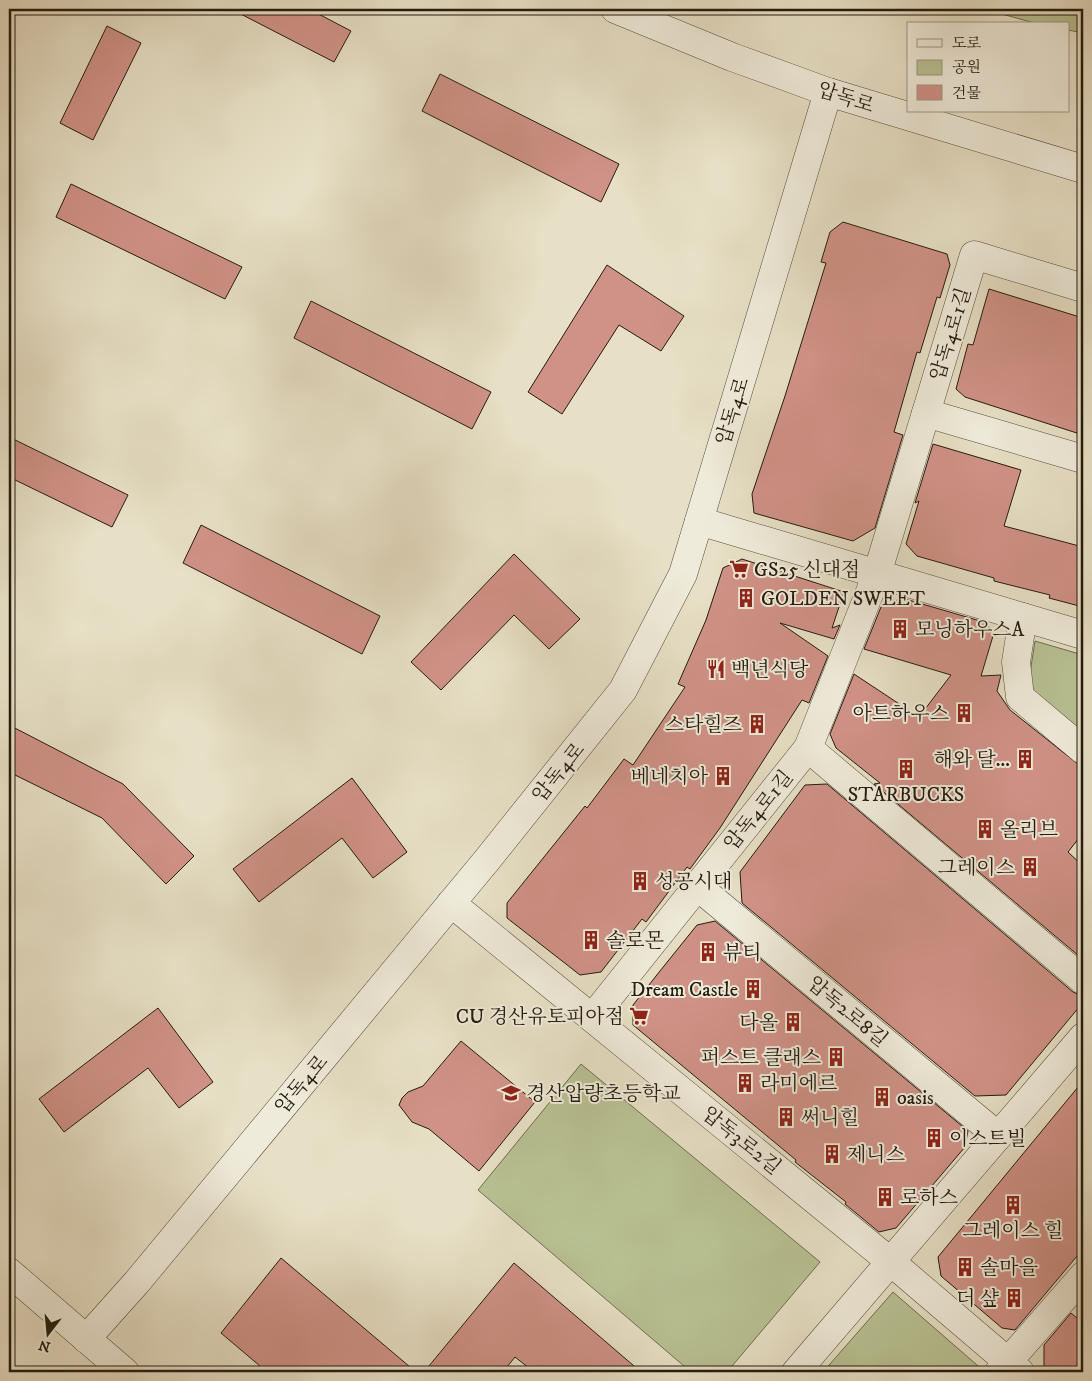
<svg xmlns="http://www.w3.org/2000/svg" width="1092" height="1381" font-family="'IM FELL DW Pica','Noto Serif KR',serif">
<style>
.green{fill:#b8c193;stroke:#6e6e51}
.building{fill:#d09287;stroke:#241b0f}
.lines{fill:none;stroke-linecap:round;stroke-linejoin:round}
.minor-casing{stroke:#554c3d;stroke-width:29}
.minor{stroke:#efebda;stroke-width:28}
.labels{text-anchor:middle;stroke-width:4;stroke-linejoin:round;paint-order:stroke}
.street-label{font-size:20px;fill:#241b0f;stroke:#efebda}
.poi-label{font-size:20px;fill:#241b0f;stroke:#efebda;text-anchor:start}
</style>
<rect width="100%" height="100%" fill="#e7e0c6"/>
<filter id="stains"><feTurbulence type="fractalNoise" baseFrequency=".004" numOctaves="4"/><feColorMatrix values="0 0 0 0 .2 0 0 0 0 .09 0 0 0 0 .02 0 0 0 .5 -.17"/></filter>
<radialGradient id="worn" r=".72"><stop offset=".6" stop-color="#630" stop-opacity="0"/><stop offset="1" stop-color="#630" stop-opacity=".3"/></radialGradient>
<g class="green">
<polygon points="984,9 1083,9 1083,33 1068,30 1068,24 1038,24"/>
<polygon points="1035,641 1083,655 1083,733 1028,686"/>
<polygon points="581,1064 820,1262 727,1372 691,1372 478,1190"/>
<polygon points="893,1292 985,1372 823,1372"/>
</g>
<g class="building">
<polygon points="231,9 309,9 351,31 334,62"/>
<polygon points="107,26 141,43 93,140 60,123"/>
<polygon points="440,74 619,164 601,202 422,111"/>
<polygon points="71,184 242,267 225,299 56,217"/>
<polygon points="843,222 947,254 950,265 940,298 937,297 920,353 917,352 894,432 903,435 875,528 853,541 754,513 752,494 785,396 826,263 821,262 830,232"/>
<polygon points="607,265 684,316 661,351 619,325 562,414 528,392"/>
<polygon points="989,289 1083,318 1083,435 965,397 956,389 968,344 973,345"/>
<polygon points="311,301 491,392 472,429 294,338"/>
<polygon points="9,437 128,495 112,527 9,477"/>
<polygon points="933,444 1021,470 1004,526 1083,547 1083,607 1049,598 1050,595 994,581 994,578 917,556 906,544 919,501 915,503"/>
<polygon points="201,525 380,616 362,654 183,563"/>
<polygon points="514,554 580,619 549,649 514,615 441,690 411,662"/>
<polygon points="742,559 844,592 832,628 840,625 834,639 780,623 828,656 809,703 802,700 720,828 690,869 687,867 646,922 642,919 601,972 580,975 507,918 507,903 585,806 587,808 624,759 633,765 685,687 678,684 706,620 723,568"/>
<polygon points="902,598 987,623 993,636 981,676 1001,675 997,691 1010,710 1083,768 1083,833 1068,852 1083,866 1083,956 1079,952 1079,956 874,784 880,783 836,748 830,734 854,674 919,717 951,675 864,649 881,607"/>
<polygon points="9,725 123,784 194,856 166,884 102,818 9,772"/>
<polygon points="352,778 407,852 373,878 342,838 259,902 233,869"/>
<polygon points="827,784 1073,992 1080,995 1080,1006 1006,1095 975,1096 742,903 740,872 805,785"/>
<polygon points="715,921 968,1131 965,1147 896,1228 879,1232 845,1204 846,1202 795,1162 796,1160 633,1025 633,1005 660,971 697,925"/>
<polygon points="158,1008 213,1082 179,1108 148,1068 64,1132 39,1099"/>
<polygon points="461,1041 535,1102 479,1171 429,1129 412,1122 399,1105 402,1098 408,1092 423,1086"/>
<polygon points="1083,1081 1083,1249 1015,1330 1002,1328 941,1276 938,1257"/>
<polygon points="281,1258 416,1372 267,1372 221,1333"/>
<polygon points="514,1263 641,1372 534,1372 515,1357 503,1372 424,1372"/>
<polygon points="1071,1313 1083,1323 1083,1372 1044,1372 1044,1345"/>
</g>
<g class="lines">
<g class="minor-casing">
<g id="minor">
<polyline points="615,9 732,57 828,92 1083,169"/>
<polyline points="926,413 1083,459"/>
<polyline points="699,521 1083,635"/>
<polyline points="1023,617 1016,662 1020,697 1083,750"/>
<polyline points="808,748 1083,980"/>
<polyline points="697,886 998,1136"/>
<polyline points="451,903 891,1262 1020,1372"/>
<polyline points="592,1018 808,748 877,574 974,255 1083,288"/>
<polyline points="9,1272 125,1372"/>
<polyline points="86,1339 137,1282 487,860 623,690 683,574 828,92"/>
<polyline points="796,1372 1083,1037"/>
<polyline points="999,1372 1083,1276"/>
</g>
</g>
<use href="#minor" class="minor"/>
</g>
<defs>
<g id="supermarket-bare" transform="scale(1.5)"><path d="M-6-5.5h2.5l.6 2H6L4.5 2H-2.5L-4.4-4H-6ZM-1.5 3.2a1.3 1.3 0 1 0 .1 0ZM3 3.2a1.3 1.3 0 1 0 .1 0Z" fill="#8f2418" stroke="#efebda" stroke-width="2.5" paint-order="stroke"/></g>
<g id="building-bare" transform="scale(1.5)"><path d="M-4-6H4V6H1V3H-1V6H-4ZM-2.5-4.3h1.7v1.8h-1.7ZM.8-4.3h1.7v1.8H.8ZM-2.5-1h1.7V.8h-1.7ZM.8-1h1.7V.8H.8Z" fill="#8f2418" stroke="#efebda" stroke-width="2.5" paint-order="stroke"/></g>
<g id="restaurant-bare" transform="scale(1.5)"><path d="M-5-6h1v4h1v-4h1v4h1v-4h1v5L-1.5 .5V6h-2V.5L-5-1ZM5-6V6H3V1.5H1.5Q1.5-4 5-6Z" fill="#8f2418" stroke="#efebda" stroke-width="2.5" paint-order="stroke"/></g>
<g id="school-bare" transform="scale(1.5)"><path d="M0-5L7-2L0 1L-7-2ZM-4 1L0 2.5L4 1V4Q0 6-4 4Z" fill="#8f2418" stroke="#efebda" stroke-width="2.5" paint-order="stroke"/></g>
</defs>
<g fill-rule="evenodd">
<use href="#supermarket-bare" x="739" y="569"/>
<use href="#building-bare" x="746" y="598"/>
<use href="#building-bare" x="900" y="629"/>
<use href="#restaurant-bare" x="716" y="669"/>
<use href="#building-bare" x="964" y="713"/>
<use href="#building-bare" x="757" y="724"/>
<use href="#building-bare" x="1025" y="759"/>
<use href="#building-bare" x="906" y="769"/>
<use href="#building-bare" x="723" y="776"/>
<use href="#building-bare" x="985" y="829"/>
<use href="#building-bare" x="1030" y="867"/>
<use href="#building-bare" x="640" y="881"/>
<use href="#building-bare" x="591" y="940"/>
<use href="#building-bare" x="708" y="952"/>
<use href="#building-bare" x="753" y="989"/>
<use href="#supermarket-bare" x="639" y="1016"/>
<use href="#building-bare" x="793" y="1022"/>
<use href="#building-bare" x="836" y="1057"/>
<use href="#building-bare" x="745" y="1083"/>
<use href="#school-bare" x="511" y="1093"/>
<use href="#building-bare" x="882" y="1097"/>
<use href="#building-bare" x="786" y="1117"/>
<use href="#building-bare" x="934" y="1138"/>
<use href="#building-bare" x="832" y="1154"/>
<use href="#building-bare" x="885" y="1197"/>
<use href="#building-bare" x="1013" y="1205"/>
<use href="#building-bare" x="965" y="1267"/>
<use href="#building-bare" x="1014" y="1298"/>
</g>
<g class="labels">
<g class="street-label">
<text transform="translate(846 97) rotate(18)" y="7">압독로</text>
<text transform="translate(950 334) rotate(-73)" y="7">압독4로1길</text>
<text transform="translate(732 411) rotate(-73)" y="7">압독4로</text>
<text transform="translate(558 772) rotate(-51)" y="7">압독4로</text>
<text transform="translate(758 810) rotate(-51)" y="7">압독4로1길</text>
<text transform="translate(848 1011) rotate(40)" y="7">압독2로8길</text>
<text transform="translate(301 1084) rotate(-50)" y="7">압독4로</text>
<text transform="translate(742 1140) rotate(39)" y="7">압독3로2길</text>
</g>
<g class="poi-label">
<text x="754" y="576">GS25 신대점</text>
<text x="761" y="605">GOLDEN SWEET</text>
<text x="915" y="636">모닝하우스A</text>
<text x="731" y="676">백년식당</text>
<text x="949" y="720" text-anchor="end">아트하우스</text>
<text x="742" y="731" text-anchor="end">스타힐즈</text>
<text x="1010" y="766" text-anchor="end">해와 달...</text>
<text x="708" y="783" text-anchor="end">베네치아</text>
<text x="906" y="801" text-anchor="middle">STARBUCKS</text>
<text x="1000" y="836">올리브</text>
<text x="1015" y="874" text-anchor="end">그레이스</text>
<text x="655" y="888">성공시대</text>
<text x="606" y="947">솔로몬</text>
<text x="723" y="959">뷰티</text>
<text x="738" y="996" text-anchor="end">Dream Castle</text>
<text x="624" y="1023" text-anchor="end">CU 경산유토피아점</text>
<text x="778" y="1029" text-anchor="end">다올</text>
<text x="821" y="1064" text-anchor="end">퍼스트 클래스</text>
<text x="760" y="1090">라미에르</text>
<text x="526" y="1100">경산압량초등학교</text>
<text x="897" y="1104">oasis</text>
<text x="801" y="1124">써니힐</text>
<text x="949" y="1145">이스트빌</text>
<text x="847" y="1161">제니스</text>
<text x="900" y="1204">로하스</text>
<text x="1013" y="1237" text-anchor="middle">그레이스 힐</text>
<text x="980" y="1274">솔마을</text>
<text x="999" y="1305" text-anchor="end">더 샾</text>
</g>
</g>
<rect width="1092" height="1381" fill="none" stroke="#e7e0c6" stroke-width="30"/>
<rect x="10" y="10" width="1072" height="1361" fill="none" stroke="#241b0f" stroke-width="2.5"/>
<rect x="15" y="15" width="1062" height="1351" fill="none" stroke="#241b0f"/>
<rect x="907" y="22" width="162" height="90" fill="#efebda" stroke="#9e9889"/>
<rect x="917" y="39" width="25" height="8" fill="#efebda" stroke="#9e9889"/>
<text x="952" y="48" font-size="15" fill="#241b0f">도로</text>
<rect x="917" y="60" width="25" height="15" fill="#b8c193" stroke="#9e9889"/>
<text x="952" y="72" font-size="15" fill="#241b0f">공원</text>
<rect x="917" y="85" width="25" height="15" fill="#d09287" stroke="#9e9889"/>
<text x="952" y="98" font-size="15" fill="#241b0f">건물</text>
<g transform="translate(48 1334) rotate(196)" stroke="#efebda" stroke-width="4" paint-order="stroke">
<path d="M0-4L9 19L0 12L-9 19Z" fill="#241b0f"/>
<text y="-8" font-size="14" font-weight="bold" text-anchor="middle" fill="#241b0f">N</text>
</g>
<rect width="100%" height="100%" filter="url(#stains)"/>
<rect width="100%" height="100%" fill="url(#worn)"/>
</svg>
